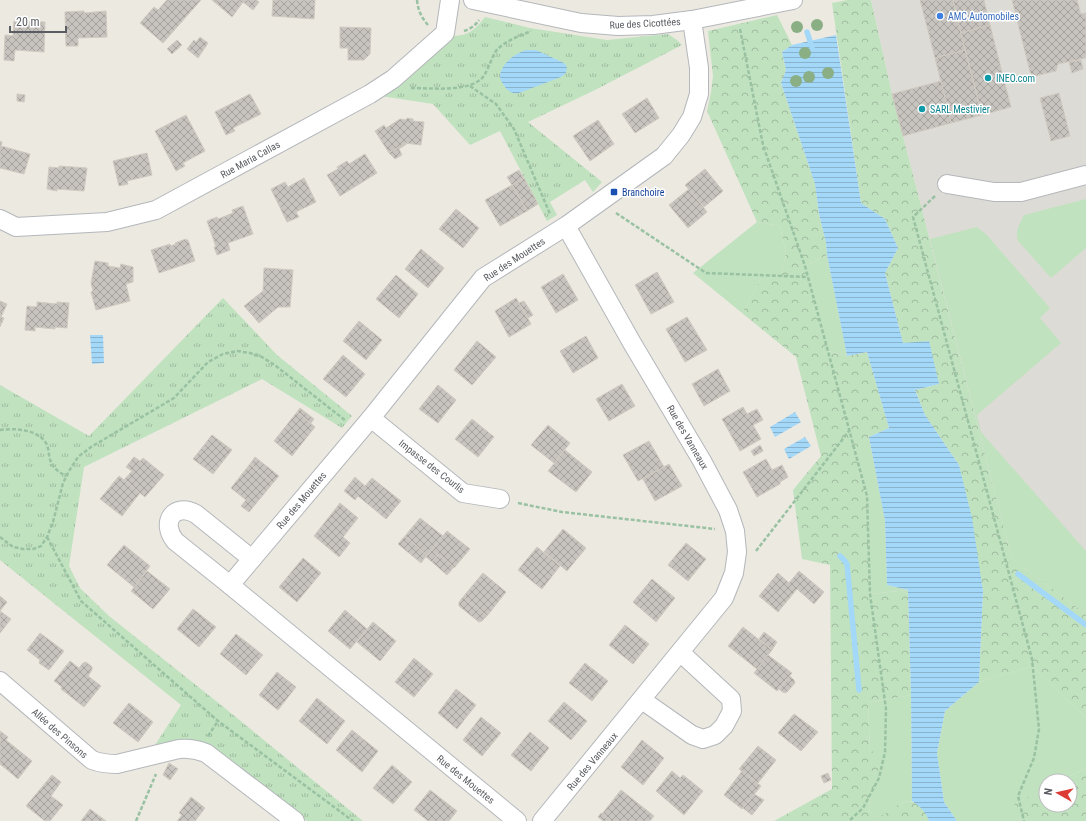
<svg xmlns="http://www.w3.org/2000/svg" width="1086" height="821" font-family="'Roboto Condensed',sans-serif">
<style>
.industrial{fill:#dddbd6}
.green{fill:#c0e2bf}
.forest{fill:url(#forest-crowns)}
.park{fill:url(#park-tufts)}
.water{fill:url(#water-rules)}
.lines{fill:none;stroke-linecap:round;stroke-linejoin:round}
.stream{stroke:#a4d8f9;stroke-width:5.5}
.building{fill:url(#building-cross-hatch);stroke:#d0cac0}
.minor-casing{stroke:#b4b7bb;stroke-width:20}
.path{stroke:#99c2a2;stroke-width:2.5;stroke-dasharray:4 2;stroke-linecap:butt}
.minor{stroke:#fff;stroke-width:18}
.tree{fill:#8aaf85}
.shop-dot{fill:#3f7fe0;stroke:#fff;stroke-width:1.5}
.culture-dot{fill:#0f9aa8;stroke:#fff;stroke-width:1.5}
.transit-dot{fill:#1a4fb4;stroke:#fff;stroke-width:1.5}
.labels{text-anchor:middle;stroke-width:3;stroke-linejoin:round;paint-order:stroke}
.shop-label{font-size:10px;fill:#366cbe;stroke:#fff;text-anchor:start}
.street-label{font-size:10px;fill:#5a5d61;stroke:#fff}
.culture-label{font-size:10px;fill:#0d838f;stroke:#fff;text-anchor:start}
.transit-label{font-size:10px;fill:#164399;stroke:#fff;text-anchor:start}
</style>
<defs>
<pattern id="forest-crowns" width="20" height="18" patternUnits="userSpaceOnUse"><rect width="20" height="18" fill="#c0e2bf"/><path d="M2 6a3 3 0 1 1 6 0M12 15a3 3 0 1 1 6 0" fill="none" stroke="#9fba9f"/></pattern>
<pattern id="park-tufts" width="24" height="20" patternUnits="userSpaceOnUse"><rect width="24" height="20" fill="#c0e2bf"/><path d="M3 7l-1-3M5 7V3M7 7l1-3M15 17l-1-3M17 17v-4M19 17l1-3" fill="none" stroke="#9fba9f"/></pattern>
<pattern id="water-rules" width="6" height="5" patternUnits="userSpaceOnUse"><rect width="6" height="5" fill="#a4d8f9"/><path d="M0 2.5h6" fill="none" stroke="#89b2cd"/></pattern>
<pattern id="building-cross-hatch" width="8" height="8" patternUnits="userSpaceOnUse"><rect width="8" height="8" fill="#c7c3be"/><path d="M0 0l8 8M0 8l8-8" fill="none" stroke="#a5a29e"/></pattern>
</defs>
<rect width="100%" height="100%" fill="#ece9e1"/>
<polygon class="industrial" points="871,0 1086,0 1086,614 1012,559 903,136 892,94"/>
<g class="green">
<path d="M1086,199V248L1051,278L1018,241C1014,232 1020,224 1024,215Z"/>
<polygon points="757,222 780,226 786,254 780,278 761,278 742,313 693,273"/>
<polygon points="977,227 987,235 1050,308 1040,318 1061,343 977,415 981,432 1086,551 1086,614 1012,559 930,239"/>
<polygon points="827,255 847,356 828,351 805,266"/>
<polygon points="869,437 885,521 887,585 908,590 870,594 867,496 855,450"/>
<polygon points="1032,666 1086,718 1086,768 1060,781 1046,781 1046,788 1015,804 1021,821 957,821 944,802 937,753 945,711 979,682"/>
<polygon points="911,695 912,801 903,802 883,816 876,817 870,813 869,804 875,784 870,753 868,703"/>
</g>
<g class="forest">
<polygon points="847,0 871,0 892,94 903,136 1012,559 1086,614 1086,718 1032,666 979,682 983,591 959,465 925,415 915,390 939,384 903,343 885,273 898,248 885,219 861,203 832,3"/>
<path d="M777,15L792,45L782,52L786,70L781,83L815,184L819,214L826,243L827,255L805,266L828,351L847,356L867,352L889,428L869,437L855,450L867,496L870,594L908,590L911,695L868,703L870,752L876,751L879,757V765L875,784L869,804L870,813L876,817C885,815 891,810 898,805C899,805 903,802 904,802C916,798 926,810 929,821H774L832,789L830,565L802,559L793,490L821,456L796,357L742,313L761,278H780L786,254L780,226L757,222L707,111L711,92L713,76L708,31Z"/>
<polygon points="1086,768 1086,821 1021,821 1014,804 1046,788 1046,805 1070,805 1070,781 1060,781"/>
</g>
<g class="park">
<path d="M485,17L530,28L607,40L668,34L677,40L682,45L595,90L528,122L602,182L593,192L585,180L550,202L557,215L547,221L500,131L470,145L433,104L381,96L450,36C468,36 474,31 485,17Z"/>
<polygon points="223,298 277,355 352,416 342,428 262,379 84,467 69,566 80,588 109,616 221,705 363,821 307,821 197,741 155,745 181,705 0,560 0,385 89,436"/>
</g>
<g class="water">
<path d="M836,35L861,203L885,219L898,248L885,273L903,343L929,341L939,384L915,390L925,415L959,465L972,518L983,591L979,682L945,711L937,753L944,802L957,821H929C926,812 920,806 912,801L911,695L908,590L887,585L885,521L869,437L889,428L867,352L847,356L827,255L826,243L819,214L815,184L781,83L786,70L782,52L792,45Z"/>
<path d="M526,50H536L564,63L567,67L566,73L561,77L519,93C513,94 509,92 505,87C503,84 500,80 500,76C501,63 516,53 526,50Z"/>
<polygon points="90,335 103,335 104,363 92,364"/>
<polygon points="795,412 801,422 775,437 770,427"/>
<polygon points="805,437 811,446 789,459 784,449"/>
</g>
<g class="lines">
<g class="stream">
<polyline points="807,32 812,47"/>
<polyline points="840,556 844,560 847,564 859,690"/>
<polyline points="1018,574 1086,625"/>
</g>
</g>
<g class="building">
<polygon points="167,0 201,0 163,43 140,23 154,7 158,10"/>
<polygon points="212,0 256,0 259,2 253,10 243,2 232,17"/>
<polygon points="273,0 315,0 314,19 272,16"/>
<polygon points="920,0 953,0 965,50 935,58"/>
<polygon points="953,0 984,0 990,25 961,33"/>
<polygon points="1012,0 1077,0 1081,14 1086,13 1086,58 1058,64 1056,71 1035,76 1033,76 1030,72"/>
<polygon points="84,11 84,13 106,11 107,37 78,38 78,46 66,46 65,12"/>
<polygon points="14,21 45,22 44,52 15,50 14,61 4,60 5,35 13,36"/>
<polygon points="990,25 1011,107 982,115 961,33"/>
<polygon points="340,27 371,28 370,54 364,60 348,60 348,48 340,48"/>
<polygon points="200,37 208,43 198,58 187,49 194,40 196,42"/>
<polygon points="177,40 182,45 172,54 167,49"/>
<polygon points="965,50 982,115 951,123 935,58"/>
<polygon points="1081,60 1083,69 1072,73 1069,62"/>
<polygon points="941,81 951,123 903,136 892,94"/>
<polygon points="1059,93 1070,136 1051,141 1040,98"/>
<polygon points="17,94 25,95 24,102 17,101"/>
<polygon points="250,94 261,114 233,128 235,131 226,135 215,112"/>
<polygon points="647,98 659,118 635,133 622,114"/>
<polygon points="186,115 205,151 183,163 185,166 176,171 155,131"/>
<polygon points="407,118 413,119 413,121 424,122 421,145 405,143 389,153 375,131 384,125 386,128 400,119 406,120"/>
<polygon points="598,120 614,144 590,161 573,136"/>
<polygon points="0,141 2,142 1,146 30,154 24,174 0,168"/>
<polygon points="405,143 408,143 399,149 402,155 395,159 389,153"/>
<polygon points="147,153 152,175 127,181 128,184 119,186 113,161"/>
<polygon points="365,154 377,173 340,196 327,175 338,169 337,167 347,161 349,164"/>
<polygon points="59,166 87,168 84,191 57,189 57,191 47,189 49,167 59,168"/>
<polygon points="705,169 723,191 704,207 685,185"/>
<polygon points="519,170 524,178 512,185 507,177"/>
<polygon points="304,178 316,202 296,212 299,217 287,222 271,189 285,182 288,187"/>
<polygon points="524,178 538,204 527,211 512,185"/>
<polygon points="512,185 527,211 500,226 485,200"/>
<polygon points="689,189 707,212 688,228 669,205"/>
<polygon points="243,206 253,234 228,243 230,250 217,255 214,247 216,247 207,221 217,217 218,219 233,213 232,210"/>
<polygon points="456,209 479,228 463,248 439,229"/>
<polygon points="186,239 186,240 188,240 195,261 159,273 151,250 170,244 171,246 176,244 175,243"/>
<polygon points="421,249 444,268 428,288 405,269"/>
<polygon points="95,261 108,263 108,266 120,268 121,264 133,267 133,282 126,284 130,301 96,310 91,292 93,291 91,283"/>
<polygon points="264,268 293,270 290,307 278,307 259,323 244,306 263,291"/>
<polygon points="657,272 674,302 651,314 635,285"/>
<polygon points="563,274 578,300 556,313 541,287"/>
<polygon points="396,275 418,294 399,318 376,299"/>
<polygon points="516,298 531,324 509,337 495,311"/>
<polygon points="0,301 7,304 1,317 4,318 0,327"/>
<polygon points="524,301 533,315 528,318 519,303"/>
<polygon points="37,302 57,304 57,302 69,303 67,328 55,327 55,329 35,327 35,331 25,330 27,306 37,307"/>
<polygon points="687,317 707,350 685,362 666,329"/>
<polygon points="359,321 382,340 366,360 343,341"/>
<polygon points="586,336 598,358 573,373 560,351"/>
<polygon points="477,341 496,357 472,385 454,370"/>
<polygon points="343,355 365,374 346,397 323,379"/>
<polygon points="718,369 730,391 704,406 692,384"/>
<polygon points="622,384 635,406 609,421 596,399"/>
<polygon points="438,385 456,400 438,423 419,409"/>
<polygon points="743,407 747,414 757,409 763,420 753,425 761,439 740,451 722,419"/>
<polygon points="300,408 314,419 311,423 297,412"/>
<polygon points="297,412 315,427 292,456 274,441"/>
<polygon points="472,419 494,437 478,457 455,439"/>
<polygon points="548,425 570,443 554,463 531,445"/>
<polygon points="212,435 232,450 213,474 193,459"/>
<polygon points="649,441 664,467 638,481 623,455"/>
<polygon points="760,445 763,451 754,456 751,451"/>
<polygon points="565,450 592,472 576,492 548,471"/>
<polygon points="134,457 140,461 143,458 164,475 145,497 124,480 132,471 126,467"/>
<polygon points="255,457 279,476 273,483 250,464"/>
<polygon points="766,459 772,470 782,465 788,477 780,482 780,484 757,497 743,472"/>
<polygon points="250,464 273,483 249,512 241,506 246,500 231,488"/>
<polygon points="669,464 682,486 655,501 643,479"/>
<polygon points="119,476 140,493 122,516 100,499"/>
<polygon points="355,477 365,486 372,478 401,501 386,519 358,496 355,500 344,491"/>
<polygon points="340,503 358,518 343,537 350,543 339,557 314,536"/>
<polygon points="420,518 443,536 427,555 405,536"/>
<polygon points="563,529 586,548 567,571 544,552"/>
<polygon points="447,531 470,549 454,568 438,554 432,562 426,557"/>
<polygon points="405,536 427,555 421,563 398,544"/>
<polygon points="686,543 706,559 688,581 668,565"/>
<polygon points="124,545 150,566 134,587 107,565"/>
<polygon points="537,547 560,566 542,589 518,570"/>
<polygon points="438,554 454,567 447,575 432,562"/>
<polygon points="303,558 321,573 297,602 279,587"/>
<polygon points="147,571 170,589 153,609 131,591"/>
<polygon points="799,571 824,592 814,604 797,589 778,612 759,596 778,573 789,583"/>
<polygon points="483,573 506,592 487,616 463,597"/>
<polygon points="652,579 675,598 656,622 633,602"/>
<polygon points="0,596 7,602 0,611 11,619 0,633"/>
<polygon points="463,597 487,616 482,621 479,622 459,606 459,602"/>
<polygon points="193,609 216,627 199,647 177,629"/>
<polygon points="345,610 367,629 350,649 328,631"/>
<polygon points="373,622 396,641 380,661 357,642"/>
<polygon points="625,625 649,644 633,664 609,645"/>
<polygon points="743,627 772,650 757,669 728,646"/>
<polygon points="764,632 777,642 772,650 759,639"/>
<polygon points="40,633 64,651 49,670 39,663 40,660 27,650"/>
<polygon points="236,634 263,655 246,675 220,654"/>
<polygon points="768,655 792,673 777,691 754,673"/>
<polygon points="414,658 433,674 414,697 395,682"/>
<polygon points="70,661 79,668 83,663 86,662 92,667 92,670 88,676 101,686 84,707 61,689 62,687 54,681"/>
<polygon points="585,663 608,681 592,701 569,683"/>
<polygon points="277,672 296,687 278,710 259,695"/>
<polygon points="790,676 794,680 795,683 787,692 784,693 779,689"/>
<polygon points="456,689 476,705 457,729 438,713"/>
<polygon points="317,698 345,721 327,744 299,721"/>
<polygon points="564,702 587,721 571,740 548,721"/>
<polygon points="129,703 153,722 138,742 113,723"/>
<polygon points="794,714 818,732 801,751 778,733"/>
<polygon points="481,717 501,733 482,756 463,740"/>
<polygon points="352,730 378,751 362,772 336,750"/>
<polygon points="0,731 8,737 6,740 32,761 18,779 0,764"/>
<polygon points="530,732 549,748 531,771 511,755"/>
<polygon points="642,740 664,758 643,785 621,767"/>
<polygon points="758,746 776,760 758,783 739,769"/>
<polygon points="169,763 178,769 170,780 163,775"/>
<polygon points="392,765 412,782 393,804 373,788"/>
<polygon points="672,771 680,778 683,775 703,791 684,815 656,791"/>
<polygon points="742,771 761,786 742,809 724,795"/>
<polygon points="828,773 831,780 824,783 821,776"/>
<polygon points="52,775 61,782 51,796 63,805 50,821 45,821 26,806"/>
<polygon points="430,790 457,811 449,821 428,821 414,810"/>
<polygon points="621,790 654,816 650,821 611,821 602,814"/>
<polygon points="754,794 764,800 752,815 743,808"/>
<polygon points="191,797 205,808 195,821 177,821 182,815 179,813"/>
<polygon points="90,809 106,821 81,821"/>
<polygon points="601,813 602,814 611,821 603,821 598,817"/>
</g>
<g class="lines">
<g class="minor-casing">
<g id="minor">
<polyline points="473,0 581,23 618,26 653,25 692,20 793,0"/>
<polyline points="947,184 994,192 1021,192 1086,175"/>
<polyline points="0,219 16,227 107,222 156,210 370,94 393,79 445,33 450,0"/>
<polyline points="371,418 463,493 500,499"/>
<path d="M230,585L175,541C160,522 174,502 196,514L252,559"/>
<path d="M0,681L92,760C100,763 108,764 117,764L179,749C189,748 196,749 206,753L295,821"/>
<polyline points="642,700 692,735 703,739 715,735 724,726 732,711 731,699 681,653"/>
<polyline points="517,821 230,585 371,418 483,278 566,226 664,156 681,135 692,117 699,94 699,68 692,20"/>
<polyline points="542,821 724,598 734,573 737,552 735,531 728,510 702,461 632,343 566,226"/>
</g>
</g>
<g class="path">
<path d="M417,0C418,10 421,17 428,25"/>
<polyline points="740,29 763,145 805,266 867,496 870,594 886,709 885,752 879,778 863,808 849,821"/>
<path d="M464,31C470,29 476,25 479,20"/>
<polyline points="470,86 496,104 514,129 550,214"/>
<path d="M411,88C430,88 464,92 480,80C487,75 491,58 496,51C504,41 520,36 531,31"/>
<polyline points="935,196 913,217 1032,659 1039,729 1034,758 1018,796 1024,821"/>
<polyline points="616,213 706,273 808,277"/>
<path d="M0,430C15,428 37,429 46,443C48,447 49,452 49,455C51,467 57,471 66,476"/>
<polyline points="518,503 562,512 715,529"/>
<polyline points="0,537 13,547 23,549 33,549 41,546 47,537 53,522 63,483 69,471 78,457 91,447 174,398 208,362 223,354 237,351 250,353 262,357 276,366 346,421"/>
<polyline points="47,537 81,601 218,721 353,821"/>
<polyline points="756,551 849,431"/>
<polyline points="208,736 218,721"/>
<polyline points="136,821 156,774"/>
</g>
<use href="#minor" class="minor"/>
</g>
<g class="tree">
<circle cx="817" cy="25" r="6"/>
<circle cx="797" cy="27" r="6"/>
<circle cx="805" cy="53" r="6"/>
<circle cx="828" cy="73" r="6"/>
<circle cx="809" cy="77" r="6"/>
<circle cx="796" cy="81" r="6"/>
</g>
<circle class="shop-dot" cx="940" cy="16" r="4"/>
<g class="culture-dot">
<circle cx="988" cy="78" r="4"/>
<circle cx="922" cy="109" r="4"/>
</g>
<rect class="transit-dot" x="610" y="188" width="8" height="8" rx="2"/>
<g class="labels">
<g class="shop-label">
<text x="948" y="20">AMC Automobiles</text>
</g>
<g class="street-label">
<text transform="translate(645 23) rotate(-3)" y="4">Rue des Cicottées</text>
<text transform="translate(250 159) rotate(-29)" y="4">Rue Maria Callas</text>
<text transform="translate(514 259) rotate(-33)" y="4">Rue des Mouettes</text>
<text transform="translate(688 437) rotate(60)" y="4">Rue des Vanneaux</text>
<text transform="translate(432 466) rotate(38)" y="4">Impasse des Courlis</text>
<text transform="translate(301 500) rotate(-50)" y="4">Rue des Mouettes</text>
<text transform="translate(60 733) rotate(41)" y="4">Allée des Pinsons</text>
<text transform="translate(592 761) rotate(-50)" y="4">Rue des Vanneaux</text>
<text transform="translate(466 779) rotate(39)" y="4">Rue des Mouettes</text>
</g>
<g class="culture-label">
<text x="996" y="82">INEO.com</text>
<text x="930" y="113">SARL Mestivier</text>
</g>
<g class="transit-label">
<text x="622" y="196">Branchoire</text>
</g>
</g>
<g transform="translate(1058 793) rotate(278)"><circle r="19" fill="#ffffff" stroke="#bdbec0"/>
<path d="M0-3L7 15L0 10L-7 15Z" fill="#dd3b35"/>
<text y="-6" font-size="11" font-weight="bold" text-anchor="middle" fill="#5a5d61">N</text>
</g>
<path d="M10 26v6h56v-6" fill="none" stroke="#5a5d61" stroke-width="2"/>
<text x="16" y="26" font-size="12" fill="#5a5d61" stroke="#ffffff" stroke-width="3" paint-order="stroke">20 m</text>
</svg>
